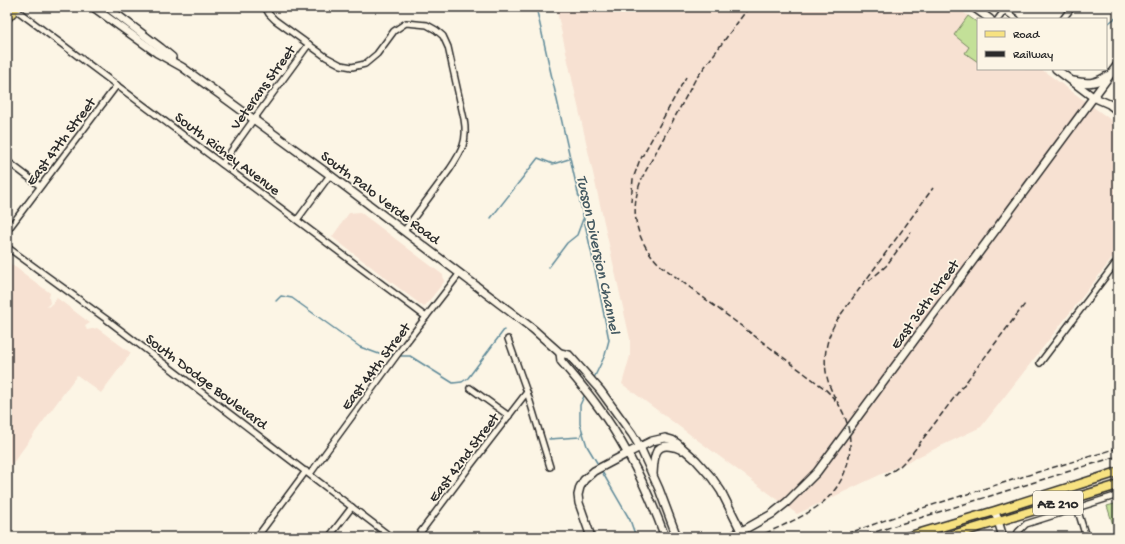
<svg xmlns="http://www.w3.org/2000/svg" width="1125" height="544" font-family="'Gochi Hand',sans-serif">
<style>
.built{fill:#f7e1d2}
.green{fill:#c3e098;stroke:#778662}
.lines{fill:none;stroke-linecap:round;stroke-linejoin:round}
.stream{stroke:#5f8a99;stroke-width:1.5}
.street-casing{stroke:#2b2b2b;stroke-width:8}
.secondary-casing{stroke:#2b2b2b;stroke-width:10}
.primary-casing{stroke:#2b2b2b;stroke-width:11}
.street{stroke:#fcf5e5;stroke-width:5}
.secondary{stroke:#fcf5e5;stroke-width:7}
.primary{stroke:#f7e281;stroke-width:8}
.rail{stroke:#2b2b2b;stroke-width:1.5;stroke-dasharray:6 3;stroke-linecap:butt}
.labels{text-anchor:middle;stroke-width:3.5;stroke-linejoin:round;paint-order:stroke}
.shield{fill:#fcf5e5;stroke:#6a6863;stroke-width:1}
.shield-label{font-size:14px;font-weight:bold;fill:#2b2b2b}
.street-label{font-size:15px;fill:#2b2b2b;stroke:#fcf5e5}
.water-label{font-size:16px;font-style:italic;fill:#455a62;stroke:#fcf5e5}
</style>
<rect width="100%" height="100%" fill="#fcf5e5"/>
<filter id="ink" filterUnits="userSpaceOnUse"><feTurbulence type="fractalNoise" baseFrequency=".025" numOctaves="2"/><feDisplacementMap in="SourceGraphic" scale="8" xChannelSelector="R" yChannelSelector="G"/><feConvolveMatrix kernelMatrix="1 2 1 2 8 2 1 2 1" color-interpolation-filters="sRGB"/></filter>
<g filter="url(#ink)">
<g class="built">
<polygon points="556,7 956,7 978,23 978,69 1041,69 1118,125 1118,251 981,427 797,514 622,384 630,356 630,339"/>
<polygon points="360,212 443,275 444,282 424,307 332,237 349,213"/>
<polygon points="7,261 50,293 49,298 50,303 47,306 48,307 54,302 57,298 90,323 85,326 87,330 97,328 131,353 101,393 77,375 7,471"/>
</g>
<g class="green">
<polygon points="968,16 978,23 978,62 965,53 969,47 954,35"/>
<polygon points="1118,503 1118,537 1117,537 1107,506"/>
</g>
<g class="lines">
<g class="stream">
<polyline points="536,7 592,255 609,340 605,355 594,378"/>
<polyline points="1106,25 1118,16"/>
<polyline points="491,218 538,158 553,164 569,159"/>
<polyline points="549,267 567,243 577,235 583,219"/>
<polyline points="276,301 281,296 292,298 360,347 379,354 393,355"/>
<polyline points="401,356 410,356 453,383 462,382 468,378 504,330"/>
<polyline points="585,394 580,405 580,424 587,446 599,466"/>
<polyline points="549,439 580,437 582,432"/>
<polyline points="601,470 630,520 636,537"/>
</g>
<g class="street-casing">
<g id="street">
<path d="M265,7L269,14L275,20L326,57L341,65L352,67L365,64L377,54L394,31L406,23L427,25L436,30L443,36L448,47L464,119C468,141 462,151 450,169L404,231"/>
<polyline points="1000,7 1016,19"/>
<polyline points="15,9 426,317"/>
<polyline points="998,19 1007,7"/>
<polyline points="1063,19 1072,7"/>
<polyline points="7,161 40,186"/>
<polyline points="222,164 254,119 309,44"/>
<polyline points="297,220 330,175"/>
<polyline points="7,231 117,85"/>
<polyline points="7,247 106,319 391,537"/>
<polyline points="508,339 528,395 550,467"/>
<polyline points="1040,363 1118,260"/>
<polyline points="470,388 509,416"/>
<polyline points="310,474 405,344 460,273"/>
<polyline points="1077,508 1086,537"/>
<polyline points="257,537 306,471"/>
<polyline points="329,537 352,507"/>
<polyline points="417,537 470,466 527,392"/>
<polyline points="1016,537 1018,532 1026,524 1118,495"/>
</g>
</g>
<g class="secondary-casing">
<g id="secondary">
<polyline points="93,7 157,53 182,67 330,175 533,329 560,353 569,355 600,390 632,434 640,447 659,489 677,537"/>
<polyline points="107,7 161,48 172,57"/>
<polyline points="973,7 990,19"/>
<polyline points="1056,69 1093,97 1109,104 1118,111"/>
<path d="M1073,81C1087,84 1095,84 1107,76"/>
<path d="M560,353L561,361C573,375 585,389 596,404C626,444 648,490 665,537"/>
<path d="M653,474C654,461 653,441 673,447C676,447 679,449 682,450"/>
<polyline points="995,511 1003,537"/>
<polyline points="591,537 579,503 578,495 580,487 584,480 594,471 628,453 652,441 665,438 672,440 678,444 696,460 712,478 721,491 741,531"/>
<polyline points="731,537 772,514 787,502 817,472 1118,64"/>
</g>
</g>
<g class="primary-casing">
<g id="primary">
<polyline points="7,18 17,7"/>
<polyline points="907,537 995,511 1118,472"/>
<polyline points="946,537 1118,485"/>
</g>
</g>
<use href="#street" class="street"/>
<use href="#secondary" class="secondary"/>
<use href="#primary" class="primary"/>
<g class="rail">
<path d="M749,7L695,80L643,176C628,209 635,240 660,265L824,388L830,394L839,405"/>
<polyline points="631,202 633,179 639,162 686,77"/>
<polyline points="869,281 886,266 911,232"/>
<polyline points="885,476 900,466 910,456 1025,304"/>
<path d="M757,537C779,527 803,518 822,503C847,483 856,449 846,420C842,408 834,398 830,387C821,363 825,337 839,317L933,188"/>
<polyline points="838,537 897,516 1038,472 1118,448"/>
<polyline points="859,537 1118,456"/>
</g>
</g>
</g>
<g class="labels">
<rect class="shield" x="1033" y="491" width="50" height="24" rx="3"/>
<g class="shield-label">
<text x="1058" y="508">AZ 210</text>
</g>
<g class="street-label">
<text transform="translate(262 87) rotate(-54)" y="5">Veterans Street</text>
<text transform="translate(60 141) rotate(-53)" y="5">East 47th Street</text>
<text transform="translate(228 153) rotate(37)" y="5">South Richey Avenue</text>
<text transform="translate(381 197) rotate(37)" y="5">South Palo Verde Road</text>
<text transform="translate(924 304) rotate(-54)" y="5">East 36th Street</text>
<text transform="translate(375 366) rotate(-53)" y="5">East 44th Street</text>
<text transform="translate(207 381) rotate(37)" y="5">South Dodge Boulevard</text>
<text transform="translate(463 457) rotate(-53)" y="5">East 42nd Street</text>
</g>
<g class="water-label">
<text transform="translate(600 254) rotate(78)" y="6">Tucson Diversion Channel</text>
</g>
</g>
<rect width="1125" height="544" fill="none" stroke="#fcf5e5" stroke-width="24"/>
<rect x="12" y="12" width="1101" height="520" fill="none" stroke="#2b2b2b" stroke-width="1.5" filter="url(#ink)"/>
<rect x="977" y="18" width="130" height="52" fill="#fcf5e5" stroke="#a8a49b"/>
<rect x="985" y="31" width="20" height="6" fill="#f7e281" stroke="#a8a49b"/>
<text x="1013" y="38" font-size="12" fill="#2b2b2b">Road</text>
<rect x="985" y="51" width="20" height="6" fill="#2b2b2b" stroke="#a8a49b"/>
<text x="1013" y="58" font-size="12" fill="#2b2b2b">Railway</text>
</svg>
